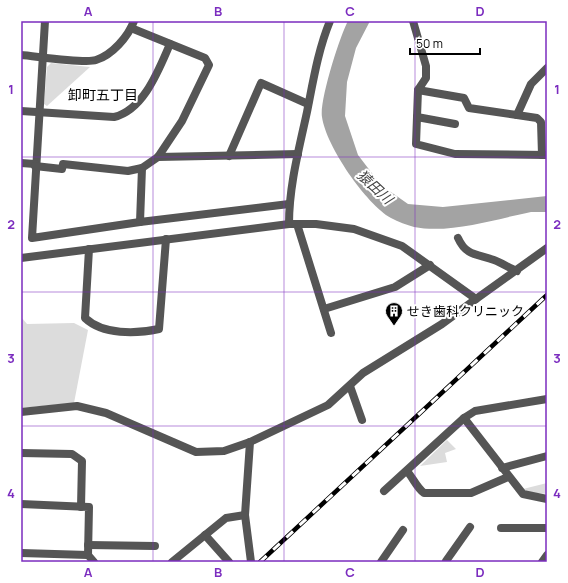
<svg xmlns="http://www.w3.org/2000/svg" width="568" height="583" font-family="Manrope,'Noto Sans JP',sans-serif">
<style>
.green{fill:#dcdcdc}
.water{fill:#a3a3a3}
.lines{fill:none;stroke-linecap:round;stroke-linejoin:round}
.minor{stroke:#555;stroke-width:8}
.tertiary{stroke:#555;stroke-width:8}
.rail-casing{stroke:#000;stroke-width:4.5}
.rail{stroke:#fff;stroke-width:3;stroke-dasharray:9;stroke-linecap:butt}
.grid{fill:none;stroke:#7b2cbf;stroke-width:1;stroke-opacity:0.55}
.labels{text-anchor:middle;stroke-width:4;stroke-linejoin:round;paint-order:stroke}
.poi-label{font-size:13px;fill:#000;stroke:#fff;text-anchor:start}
.neighbourhood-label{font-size:14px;fill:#000;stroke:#fff}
.water-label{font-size:14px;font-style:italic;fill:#444;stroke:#fff}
.neatline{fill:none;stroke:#7b2cbf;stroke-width:1.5}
.grid-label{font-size:13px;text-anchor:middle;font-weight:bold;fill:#7b2cbf}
</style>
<rect width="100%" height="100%" fill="#fff"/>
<g class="green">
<polygon points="51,63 90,67 47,106 44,104 47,67"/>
<polygon points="21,317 27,324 74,323 88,330 74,403 21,408"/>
<polygon points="447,440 456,449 445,453 447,462 420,466"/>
<polygon points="547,483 547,494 527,492 523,489"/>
</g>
<path class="water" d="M348,21H370L356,48L347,82L345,116L358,155L381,185L408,204L443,207L547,196V212H531C496,219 450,234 414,227C407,225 398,222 391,218C366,204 326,146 322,117C319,102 340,35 348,21Z"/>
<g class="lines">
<g class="minor">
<polyline points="45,21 32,238 140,222"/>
<polyline points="413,21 426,66 426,78 418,90 416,144 455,154 547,155"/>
<polyline points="131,28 205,58 209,65 182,121 158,157 142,168 140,222 289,204"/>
<path d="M21,55C35,56 85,64 96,60C112,55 128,37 134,21"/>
<polyline points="418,90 464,98 469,108 517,115 531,84 547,68"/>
<path d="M21,111L114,117C144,110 159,69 170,44"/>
<polyline points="517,115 537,118 541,122 542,155"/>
<polyline points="417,117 455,124"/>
<polyline points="229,156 261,83 308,104"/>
<polyline points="158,157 298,154"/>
<polyline points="21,163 35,164"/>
<polyline points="35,166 62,169 63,164 128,171 142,168"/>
<path d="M289,224C289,186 299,149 307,112C313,82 318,50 330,21"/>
<polyline points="297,224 331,333"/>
<path d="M458,238C466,256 477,254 494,260C502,263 509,268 517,271"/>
<path d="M89,249L85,318C103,335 136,334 159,329L166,239"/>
<polyline points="324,309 395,287 430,265"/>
<polyline points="350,386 362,420"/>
<polyline points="21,412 77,406 106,413 196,452 224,451 250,442 328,405 363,373 442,324 476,299"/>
<polyline points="464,418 523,494 547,499"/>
<polyline points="250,442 245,515 251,562"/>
<polyline points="21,453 72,454 82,461 81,507"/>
<polyline points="502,468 547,456"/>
<path d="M407,471C413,478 417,488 424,493H471L508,477"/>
<polyline points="384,491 464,418 475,411 547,399"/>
<polyline points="21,504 89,507 88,555"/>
<polyline points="501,528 547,528"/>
<polyline points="205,535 229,562"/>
<polyline points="88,545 155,546"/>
<polyline points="21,553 88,555 94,562"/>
<polyline points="446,561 470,527"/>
<polyline points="172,562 226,518 245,515"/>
<polyline points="381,562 403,530"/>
<polyline points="542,562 547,555"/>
</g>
<polyline class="tertiary" points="21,258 289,224 316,224 354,229 402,246 476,299 547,248"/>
<g class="rail-casing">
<polyline id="rail" points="260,562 547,295"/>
</g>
<use href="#rail" class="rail"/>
</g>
<path class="grid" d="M153,21V562M284,21V562M415,21V562M21,157H547M21,292H547M21,426H547"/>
<defs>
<g id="building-pin" transform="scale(0.9)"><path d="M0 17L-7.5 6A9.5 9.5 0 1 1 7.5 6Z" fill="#000" stroke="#fff"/><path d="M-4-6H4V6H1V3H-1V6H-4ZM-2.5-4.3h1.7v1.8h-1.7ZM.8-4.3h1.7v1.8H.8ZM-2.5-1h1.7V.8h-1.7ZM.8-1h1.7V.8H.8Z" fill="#fff"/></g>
</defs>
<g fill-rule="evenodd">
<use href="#building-pin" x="394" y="311"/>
</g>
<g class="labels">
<g class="poi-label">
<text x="407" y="316">せき歯科クリニック</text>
</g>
<g class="neighbourhood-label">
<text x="103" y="100">卸町五丁目</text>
</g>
<g class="water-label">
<text transform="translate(375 187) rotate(43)" y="5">猿田川</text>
</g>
</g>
<rect width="568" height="583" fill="none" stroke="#ffffff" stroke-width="44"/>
<path d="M410 48v6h70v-6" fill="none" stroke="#000000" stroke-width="2"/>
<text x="416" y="48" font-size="12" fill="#000000" stroke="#ffffff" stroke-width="3" paint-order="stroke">50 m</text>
<rect x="22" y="22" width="524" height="539" class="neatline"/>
<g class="grid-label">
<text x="88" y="16">A</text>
<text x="218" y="16">B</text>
<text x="350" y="16">C</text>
<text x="480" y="16">D</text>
<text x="11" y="94">1</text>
<text x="557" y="94">1</text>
<text x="11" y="229">2</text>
<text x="557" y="229">2</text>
<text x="11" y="363">3</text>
<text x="557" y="363">3</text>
<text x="11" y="498">4</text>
<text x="557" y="498">4</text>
<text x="88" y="577">A</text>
<text x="218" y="577">B</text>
<text x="350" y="577">C</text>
<text x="480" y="577">D</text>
</g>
</svg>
